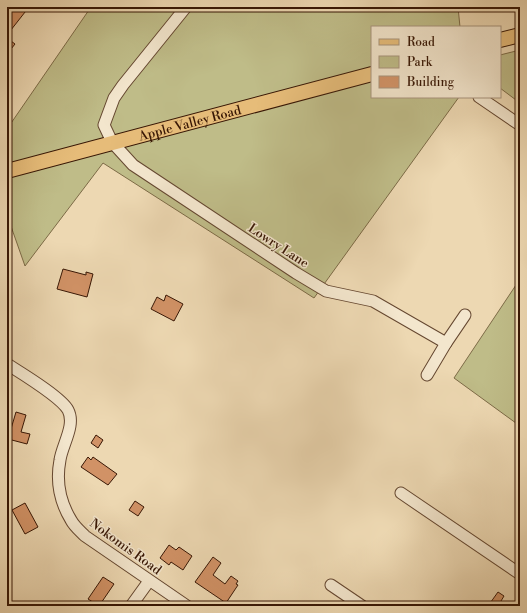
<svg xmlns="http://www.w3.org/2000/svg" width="527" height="613" font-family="'Libre Bodoni',serif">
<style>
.green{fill:#bfbc88;stroke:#7c6a46}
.building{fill:#d19266;stroke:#381705}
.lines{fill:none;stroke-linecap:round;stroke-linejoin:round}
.minor-casing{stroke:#654730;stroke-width:13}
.major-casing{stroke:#381705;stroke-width:16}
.minor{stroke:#f3e6cd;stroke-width:11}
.major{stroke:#e6bc79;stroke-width:14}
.labels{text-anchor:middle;stroke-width:3;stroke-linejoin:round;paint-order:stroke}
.street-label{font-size:13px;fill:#381705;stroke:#f3e6cd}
</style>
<rect width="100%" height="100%" fill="#edd8b2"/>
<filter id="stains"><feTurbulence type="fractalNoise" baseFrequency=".005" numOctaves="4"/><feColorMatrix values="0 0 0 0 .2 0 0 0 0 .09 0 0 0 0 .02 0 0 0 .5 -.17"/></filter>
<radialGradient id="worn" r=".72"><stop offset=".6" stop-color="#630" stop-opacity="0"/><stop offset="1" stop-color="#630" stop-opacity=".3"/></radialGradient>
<g class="green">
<polygon points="91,7 458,7 460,27 372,27 372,97 459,97 314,298 103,163 25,266 7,215 7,129"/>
<polygon points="520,50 520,103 500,88 500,55"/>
<polygon points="520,279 520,426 454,378"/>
</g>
<g class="building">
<polygon points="7,7 29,7 7,35"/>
<polygon points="7,38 15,44 7,54"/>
<polygon points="63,269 86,275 86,272 93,274 87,297 57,289"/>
<polygon points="166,295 183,304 174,321 151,309 157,297 164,301"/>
<polygon points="16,412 26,415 21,432 30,434 27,444 8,439"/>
<polygon points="96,435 103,440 98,448 91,443"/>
<polygon points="88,457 91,460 93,457 117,474 108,485 81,467"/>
<polygon points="135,501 144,507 138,516 129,510"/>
<polygon points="25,503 38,527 25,534 12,510"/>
<polygon points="169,545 176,550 179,547 192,556 183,570 171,562 169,565 160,558"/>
<polygon points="213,557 221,563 213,575 225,584 231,576 238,581 236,584 238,585 226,603 195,582"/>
<polygon points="103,577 114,584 99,606 88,599"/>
<polygon points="498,592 504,596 498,606 488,606"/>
</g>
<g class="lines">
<g class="minor-casing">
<g id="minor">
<polyline points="186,7 123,85 114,98 104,125 112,142 133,165 296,273 326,291 373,301 446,343"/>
<polyline points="479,97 520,125"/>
<path d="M7,364C21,373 61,397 68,410C76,425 62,445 60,460C56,481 60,502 71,520C74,526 80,531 85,536L187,606"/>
<polyline points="427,375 446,343 465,315"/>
<polyline points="401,493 520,574"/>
<polyline points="331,585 362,606"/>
<polyline points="131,606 149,581"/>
</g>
</g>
<g class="major-casing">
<g id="major">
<polyline points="500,40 520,35"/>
<path id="s1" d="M7,171L372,74"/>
</g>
</g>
<use href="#minor" class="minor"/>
<use href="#major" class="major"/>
</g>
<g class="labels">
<g class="street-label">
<text dy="5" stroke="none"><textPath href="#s1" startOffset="189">Apple Valley Road</textPath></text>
<text transform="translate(279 245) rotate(33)" y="5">Lowry Lane</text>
<text transform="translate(126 546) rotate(36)" y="5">Nokomis Road</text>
</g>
</g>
<rect width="527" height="613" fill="none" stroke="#edd8b2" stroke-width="24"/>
<rect x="8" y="8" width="511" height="597" fill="none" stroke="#381705" stroke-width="2"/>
<rect x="12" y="12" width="503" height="589" fill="none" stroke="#381705"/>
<rect x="371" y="26" width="130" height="72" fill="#f3e6cd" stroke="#a8937d"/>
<rect x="379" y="39" width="20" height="6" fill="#e6bc79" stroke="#a8937d"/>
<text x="407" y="46" font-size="12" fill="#381705">Road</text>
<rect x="379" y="56" width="20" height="12" fill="#bfbc88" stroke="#a8937d"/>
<text x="407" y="66" font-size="12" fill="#381705">Park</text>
<rect x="379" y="76" width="20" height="12" fill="#d19266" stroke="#a8937d"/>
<text x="407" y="86" font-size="12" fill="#381705">Building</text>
<rect width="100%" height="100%" filter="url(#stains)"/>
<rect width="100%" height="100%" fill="url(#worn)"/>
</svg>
